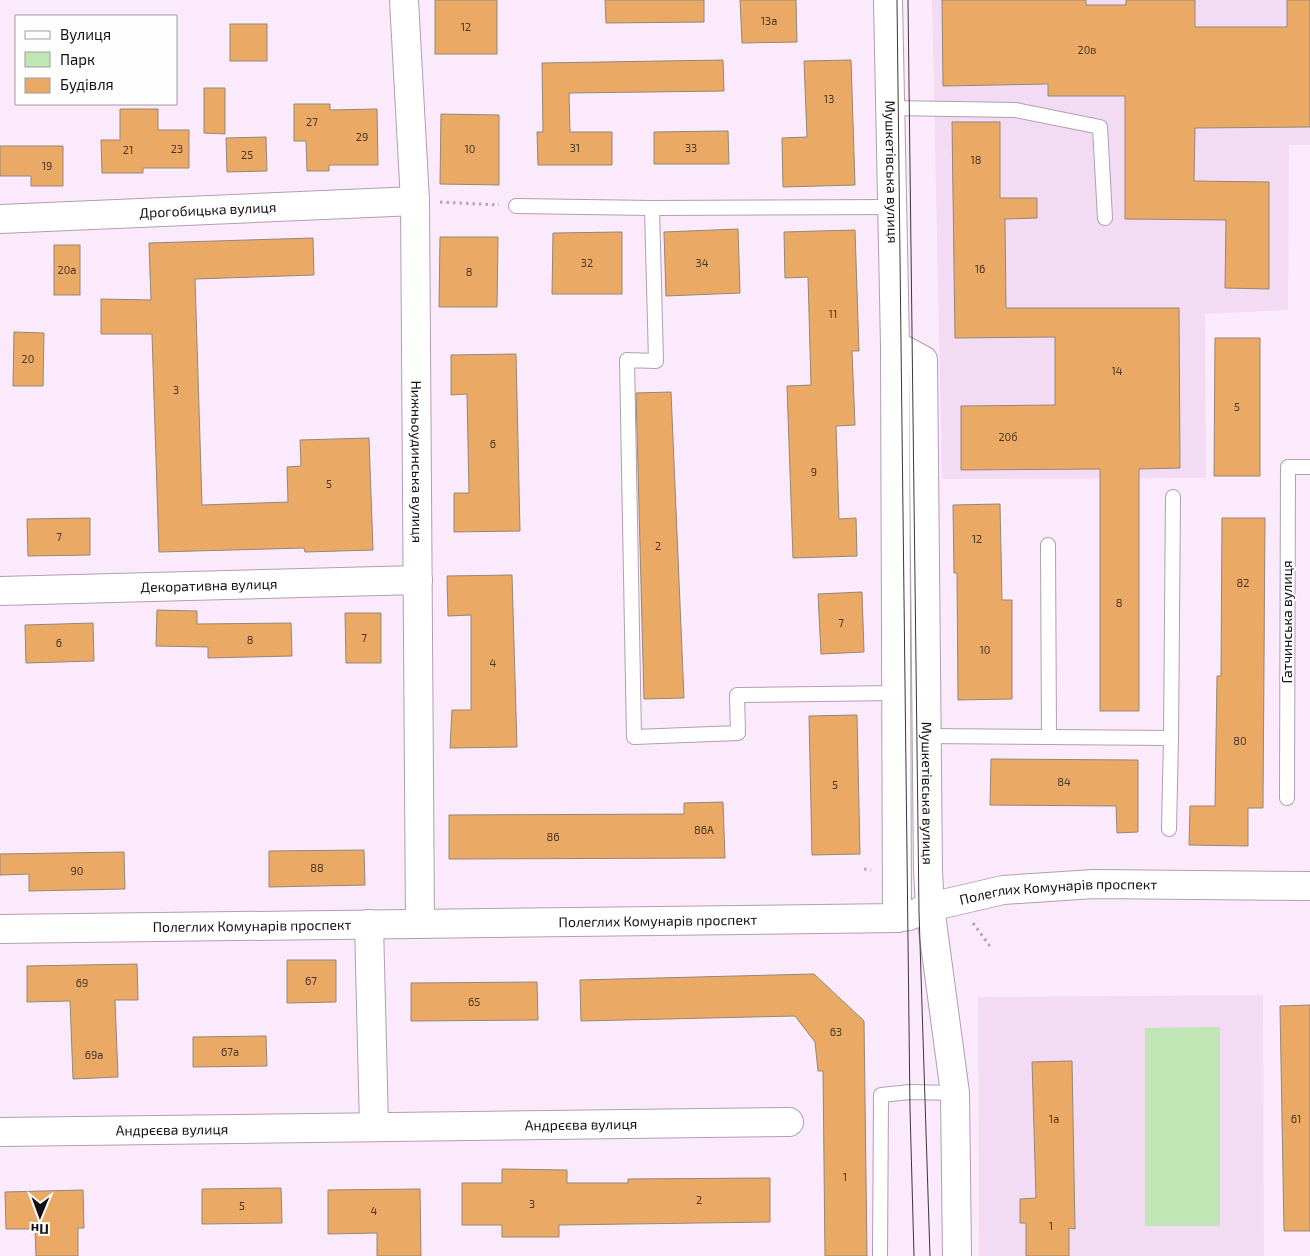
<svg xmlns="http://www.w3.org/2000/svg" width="1310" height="1256" font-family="'Exo 2',sans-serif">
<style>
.built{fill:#f3dcf3}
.green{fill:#c1e6b5}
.building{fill:#eaaa65;stroke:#958676}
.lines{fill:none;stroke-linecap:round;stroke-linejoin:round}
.service-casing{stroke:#b09fb0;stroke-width:16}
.minor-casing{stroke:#b09fb0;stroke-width:30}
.primary-casing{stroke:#b09fb0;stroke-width:30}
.path{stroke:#b4a6b4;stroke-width:3;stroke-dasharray:2.5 4;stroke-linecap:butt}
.service{stroke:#fff;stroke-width:14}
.minor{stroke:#fff;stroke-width:28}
.primary{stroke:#fff;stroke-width:28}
.tram{stroke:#3c353c;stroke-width:1}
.labels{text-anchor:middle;stroke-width:4;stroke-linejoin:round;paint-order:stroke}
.number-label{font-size:11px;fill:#4a3628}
.street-label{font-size:14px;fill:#140f14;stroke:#fefefe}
</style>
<rect width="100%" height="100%" fill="#fbeafc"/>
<g class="built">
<polygon points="932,0 1310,0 1310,145 1289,145 1288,310 1205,314 1206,478 942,479"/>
<polygon points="1263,995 1264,1256 979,1256 978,997"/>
</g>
<polygon class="green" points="1220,1027 1220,1226 1145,1226 1145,1028"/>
<g class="building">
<rect x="435" y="0" width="62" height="54"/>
<polygon points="605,0 704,0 704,22 606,23"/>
<polygon points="740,0 796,0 797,42 742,43"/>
<polygon points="942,0 1086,0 1086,5 1126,5 1126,0 1195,0 1195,27 1287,27 1287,0 1310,0 1310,127 1195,128 1194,181 1269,182 1269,289 1225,288 1226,220 1125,219 1125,96 1048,96 1048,84 943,86"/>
<rect x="230" y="24" width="37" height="37"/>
<polygon points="723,60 724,91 569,93 570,132 612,132 612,165 538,165 537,132 543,132 542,63"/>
<polygon points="851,60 855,185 783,187 782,138 807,137 804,61"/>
<polygon points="204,88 225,88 225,134 204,133"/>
<polygon points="294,104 330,104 330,110 377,109 378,165 329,165 329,171 307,171 306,141 294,141"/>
<polygon points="120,109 158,109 158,130 189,130 189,168 143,168 143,173 102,173 101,140 120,140"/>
<polygon points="441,114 499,115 499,185 440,184"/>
<polygon points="952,122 1000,122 1000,198 1037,198 1037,218 1005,219 1006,308 1179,308 1180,468 1139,469 1139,711 1100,711 1100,469 961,470 961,406 1055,405 1055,337 955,338"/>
<polygon points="728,131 729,164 654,164 654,132"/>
<polygon points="266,137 267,171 227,172 226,138"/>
<polygon points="0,146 63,146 63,186 31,186 31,176 0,176"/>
<polygon points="738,229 740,293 666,296 664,232"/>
<polygon points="855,230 859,351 852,351 855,425 836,426 839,519 856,518 857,556 793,558 787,386 811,385 808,277 785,278 784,232"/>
<polygon points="622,232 622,294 552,294 553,233"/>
<polygon points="440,237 498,237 497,307 439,307"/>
<polygon points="313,238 314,275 195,279 202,505 288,502 287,467 301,466 300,440 369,438 373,550 305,552 304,548 159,552 152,334 101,334 101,299 151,300 149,243"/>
<rect x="54" y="245" width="26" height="50"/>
<polygon points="14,332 44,333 43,386 13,386"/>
<polygon points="1215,338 1260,338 1260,476 1214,476"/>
<polygon points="516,354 520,531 454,532 454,493 469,493 467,394 451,395 451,355"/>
<polygon points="671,392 684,698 644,699 636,393"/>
<polygon points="1000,504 1002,600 1012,600 1012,699 958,700 957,573 954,573 953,505"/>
<polygon points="90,518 90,555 28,556 27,519"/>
<polygon points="1222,518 1265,518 1263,808 1248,808 1248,846 1189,845 1190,806 1215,806 1217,676 1221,676"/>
<polygon points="512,575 517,747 450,748 452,710 471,710 471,615 448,616 447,576"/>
<polygon points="862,592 864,652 821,654 818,594"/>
<polygon points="157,610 197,611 197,624 291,623 292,656 208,658 208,647 156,646"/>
<polygon points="345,613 381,613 381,663 346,663"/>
<polygon points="93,623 94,661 26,663 25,625"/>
<polygon points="857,715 860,854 812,855 809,716"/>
<polygon points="991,759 1138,760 1138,832 1117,833 1116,806 990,805"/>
<polygon points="723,802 725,858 449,859 449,815 684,814 684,803"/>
<polygon points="364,850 365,885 269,887 269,851"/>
<polygon points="124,852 125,889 29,891 29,874 0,875 0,854"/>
<polygon points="287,960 336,960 336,1002 287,1003"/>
<polygon points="137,964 138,1000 115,1000 118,1077 73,1079 70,1001 27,1002 27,966"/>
<polygon points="814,974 864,1021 867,1256 825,1256 823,1071 818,1071 815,1042 795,1016 581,1021 580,980"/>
<polygon points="537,982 538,1020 411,1021 411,983"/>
<polygon points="1310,1005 1310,1231 1284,1231 1280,1006"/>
<polygon points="266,1036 267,1066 193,1067 193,1037"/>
<polygon points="1072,1061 1075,1229 1069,1228 1069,1256 1026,1256 1026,1223 1020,1223 1020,1199 1036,1198 1032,1062"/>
<polygon points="502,1169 567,1170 567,1183 628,1183 628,1179 770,1178 770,1222 559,1225 559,1237 502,1237 502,1225 462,1225 462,1183 502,1183"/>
<polygon points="281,1188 282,1223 202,1224 202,1189"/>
<polygon points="420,1189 421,1256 377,1256 377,1233 328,1234 328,1190"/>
<polygon points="83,1190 84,1228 78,1228 78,1256 36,1256 35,1229 6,1229 5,1192"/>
</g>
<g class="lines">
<g class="service-casing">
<g id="service">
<polyline points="890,108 1016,110 1100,127 1105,218"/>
<polyline points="516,206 652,208 892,207"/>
<polyline points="652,208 656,361 627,360 634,737 738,733 737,695 896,693"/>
<polyline points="1048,545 1049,737"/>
<polyline points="926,736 1171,738 1173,497"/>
<polyline points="1287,798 1288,467 1310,467"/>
<polyline points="1169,829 1171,738"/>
<polyline points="880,1256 881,1095 910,1092 955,1093"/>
</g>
</g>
<g class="minor-casing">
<g id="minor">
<path id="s1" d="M404,0L415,201L420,924"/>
<path id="s2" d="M888,0L895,345L897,918"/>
<path id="s3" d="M0,219L415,201"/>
<path id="s4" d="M895,345L923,360L928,871L930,907L955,1093L957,1256"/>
<path id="s5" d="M0,591L418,580"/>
<polyline points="369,924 374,1126"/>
<path id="s6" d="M0,1132L789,1122"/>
</g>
</g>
<g class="primary-casing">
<g id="primary">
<path id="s7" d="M0,929L897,918L909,916L930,907L1003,890L1094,884L1310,886"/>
</g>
</g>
<g class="path">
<polyline points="440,202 499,205"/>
<polyline points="864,869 871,870"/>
<polyline points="973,923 992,949"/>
</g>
<use href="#service" class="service"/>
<use href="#minor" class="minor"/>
<use href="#primary" class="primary"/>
<g class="tram">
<polyline points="897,0 910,1109 914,1256"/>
<polyline points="908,0 919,912 930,1256"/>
</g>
</g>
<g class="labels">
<g class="number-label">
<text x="769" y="25">13а</text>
<text x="466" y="31">12</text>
<text x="1087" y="54">20в</text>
<text x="829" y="103">13</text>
<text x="312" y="126">27</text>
<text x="362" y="141">29</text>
<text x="575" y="152">31</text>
<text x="691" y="152">33</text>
<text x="177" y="153">23</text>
<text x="470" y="153">10</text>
<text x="128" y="154">21</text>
<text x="247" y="159">25</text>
<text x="976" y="164">18</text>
<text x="47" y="170">19</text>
<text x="587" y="267">32</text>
<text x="702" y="267">34</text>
<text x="980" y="273">16</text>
<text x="67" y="274">20а</text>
<text x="469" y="276">8</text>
<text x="833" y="318">11</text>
<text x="28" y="363">20</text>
<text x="1117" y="375">14</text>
<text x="176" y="394">3</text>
<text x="1237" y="411">5</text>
<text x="1008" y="441">20б</text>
<text x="493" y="448">6</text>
<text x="814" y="476">9</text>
<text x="329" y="488">5</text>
<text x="59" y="541">7</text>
<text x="977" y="543">12</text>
<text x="658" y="550">2</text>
<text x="1243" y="587">82</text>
<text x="1119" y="607">8</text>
<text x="841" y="627">7</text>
<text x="364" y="642">7</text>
<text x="250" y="644">8</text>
<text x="59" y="647">6</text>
<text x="985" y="654">10</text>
<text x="493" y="667">4</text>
<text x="1240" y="745">80</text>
<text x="1064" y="786">84</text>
<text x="835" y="789">5</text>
<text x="704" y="834">86А</text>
<text x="553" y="841">86</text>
<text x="317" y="872">88</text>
<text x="77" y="875">90</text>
<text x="311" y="985">67</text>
<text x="82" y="987">69</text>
<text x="474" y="1006">65</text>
<text x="836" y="1036">63</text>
<text x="230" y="1056">67а</text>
<text x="94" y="1059">69а</text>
<text x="1054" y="1123">1а</text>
<text x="1296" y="1123">61</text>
<text x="845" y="1181">1</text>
<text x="699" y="1204">2</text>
<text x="532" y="1208">3</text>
<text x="242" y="1210">5</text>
<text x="374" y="1215">4</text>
<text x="1051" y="1230">1</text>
</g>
<g class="street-label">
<text dy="5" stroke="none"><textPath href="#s2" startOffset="172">Мушкетівська вулиця</textPath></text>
<text dy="5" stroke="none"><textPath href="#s3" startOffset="208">Дрогобицька вулиця</textPath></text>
<text dy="5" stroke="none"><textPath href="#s1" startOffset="462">Нижньоудинська вулиця</textPath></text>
<text dy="5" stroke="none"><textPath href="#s5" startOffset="209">Декоративна вулиця</textPath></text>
<text transform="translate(1287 622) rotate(-90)" y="5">Гатчинська вулиця</text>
<text dy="5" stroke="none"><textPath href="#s4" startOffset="465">Мушкетівська вулиця</textPath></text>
<text dy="5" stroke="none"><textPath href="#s7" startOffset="1062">Полеглих Комунарів проспект</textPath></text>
<text dy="5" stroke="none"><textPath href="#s7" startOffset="658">Полеглих Комунарів проспект</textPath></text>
<text dy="5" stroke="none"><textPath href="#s7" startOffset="252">Полеглих Комунарів проспект</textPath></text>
<text dy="5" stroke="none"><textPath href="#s6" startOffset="581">Андрєєва вулиця</textPath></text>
<text dy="5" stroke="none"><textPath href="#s6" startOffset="172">Андрєєва вулиця</textPath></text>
</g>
</g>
<rect x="15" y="15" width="162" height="90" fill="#fefefe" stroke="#a09ea0"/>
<rect x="25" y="31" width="25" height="8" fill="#ffffff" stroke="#a09ea0"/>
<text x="60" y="40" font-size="15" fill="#140f14">Вулиця</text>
<rect x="25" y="52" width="25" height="15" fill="#c1e6b5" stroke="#a09ea0"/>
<text x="60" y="65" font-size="15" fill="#140f14">Парк</text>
<rect x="25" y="78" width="25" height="15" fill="#eaaa65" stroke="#a09ea0"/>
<text x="60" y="90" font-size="15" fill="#140f14">Будівля</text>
<g transform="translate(40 1216) rotate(181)" stroke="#fefefe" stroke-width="4" paint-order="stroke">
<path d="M0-4L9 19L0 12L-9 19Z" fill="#140f14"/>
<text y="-8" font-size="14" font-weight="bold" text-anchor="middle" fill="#140f14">Пн</text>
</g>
</svg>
